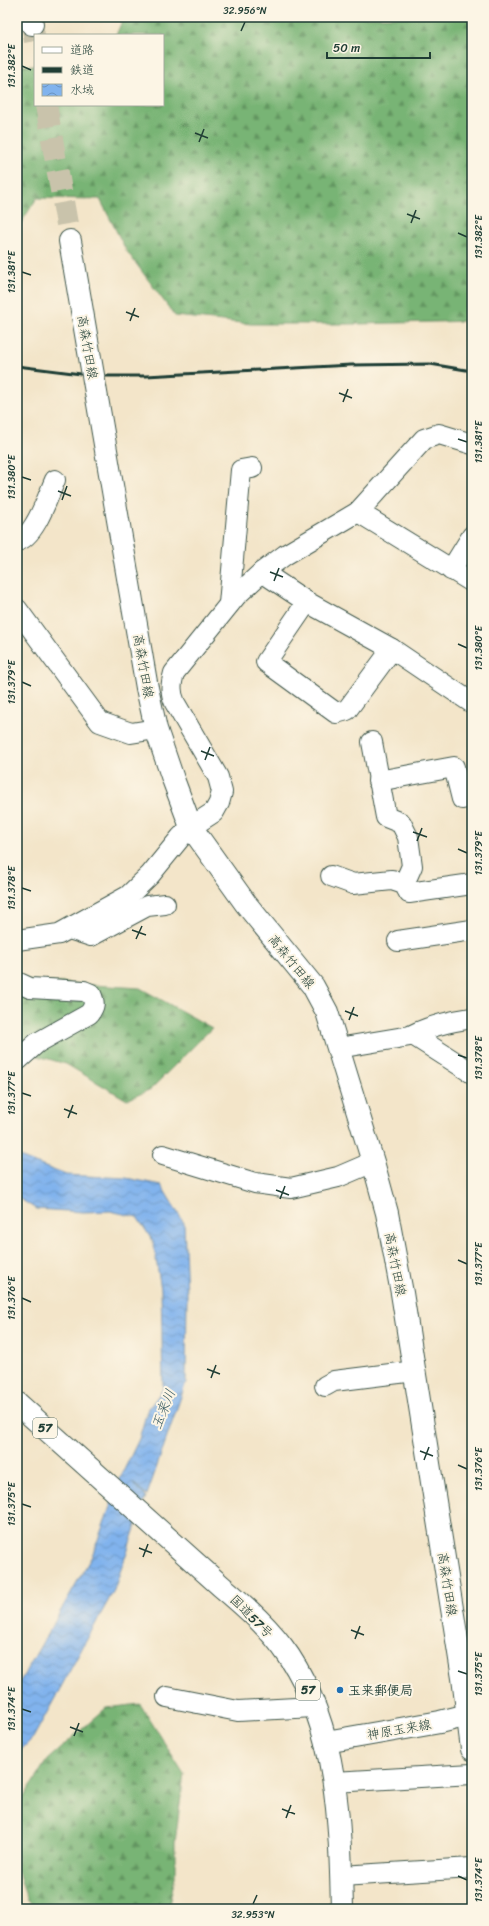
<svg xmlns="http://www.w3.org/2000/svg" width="489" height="1926" font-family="Sriracha,'Klee One',sans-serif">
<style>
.forest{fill:url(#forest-firs);stroke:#4c7854}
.water{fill:url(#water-waves);stroke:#507890}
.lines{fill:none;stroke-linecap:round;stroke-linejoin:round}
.major-tunnel{stroke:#c9c3ab;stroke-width:22;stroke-dasharray:22 11;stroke-linecap:butt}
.minor-casing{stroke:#3f564a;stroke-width:22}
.major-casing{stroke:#3f564a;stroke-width:24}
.highway-casing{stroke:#3f564a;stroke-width:24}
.minor{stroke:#fff;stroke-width:20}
.major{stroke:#fff;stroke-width:22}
.highway{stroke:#fff;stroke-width:22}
.rail{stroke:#1f3d34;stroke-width:3}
.major-bridge-casing{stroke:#3f564a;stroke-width:24;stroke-linecap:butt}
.major-bridge{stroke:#fff;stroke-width:22}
.ticks{fill:none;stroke:#1f3d34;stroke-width:1.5}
.poi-dot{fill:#1f6fb2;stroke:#fcf5e5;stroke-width:1.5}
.labels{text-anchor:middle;stroke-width:4;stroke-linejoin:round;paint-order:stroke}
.shield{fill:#fcf5e5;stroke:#617469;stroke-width:1}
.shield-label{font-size:12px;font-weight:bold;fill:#1f3d34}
.street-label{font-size:13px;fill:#1f3d34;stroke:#fcf5e5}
.poi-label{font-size:13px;font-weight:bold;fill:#1f3d34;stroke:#fcf5e5;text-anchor:start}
.water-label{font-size:14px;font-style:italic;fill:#385a62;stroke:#fcf5e5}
.neatline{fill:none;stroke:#1f3d34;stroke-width:1.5}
.ticks-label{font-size:10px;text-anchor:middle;fill:#1f3d34}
</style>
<defs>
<pattern id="forest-firs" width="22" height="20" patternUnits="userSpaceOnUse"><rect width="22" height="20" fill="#78b474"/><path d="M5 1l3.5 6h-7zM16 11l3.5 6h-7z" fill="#629460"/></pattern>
<pattern id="water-waves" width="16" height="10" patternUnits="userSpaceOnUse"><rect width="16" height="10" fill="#81b3ed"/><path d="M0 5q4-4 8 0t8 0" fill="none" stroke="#6993c1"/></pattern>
</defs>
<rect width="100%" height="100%" fill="#fcf5e5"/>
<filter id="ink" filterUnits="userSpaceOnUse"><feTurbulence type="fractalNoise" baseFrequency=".025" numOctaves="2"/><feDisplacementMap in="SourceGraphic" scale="8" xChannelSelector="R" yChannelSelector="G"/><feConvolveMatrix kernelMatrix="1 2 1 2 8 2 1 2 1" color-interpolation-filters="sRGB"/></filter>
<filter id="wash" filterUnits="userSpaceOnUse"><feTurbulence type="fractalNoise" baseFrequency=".012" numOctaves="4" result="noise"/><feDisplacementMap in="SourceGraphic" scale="16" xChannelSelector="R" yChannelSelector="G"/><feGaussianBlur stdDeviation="0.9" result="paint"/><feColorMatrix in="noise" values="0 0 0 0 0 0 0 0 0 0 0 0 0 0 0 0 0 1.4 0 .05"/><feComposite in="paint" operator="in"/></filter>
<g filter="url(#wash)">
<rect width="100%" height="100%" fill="#f3e5c9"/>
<g class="forest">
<polygon points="124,17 472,17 472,321 358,324 251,324 175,316 126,250 100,199 37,198 17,229 17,65 35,66 35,105 163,105 163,35 116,35"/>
<polygon points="17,980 140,988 212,1028 151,1089 127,1100 66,1064 31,1054 17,1068"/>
<polygon points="140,1704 184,1774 175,1842 175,1877 168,1909 40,1909 28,1901 17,1869 17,1808 47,1760 106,1708"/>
</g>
<polygon class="water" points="17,1156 66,1175 126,1178 161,1185 184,1223 187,1294 186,1382 147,1495 131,1482 146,1496 114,1590 33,1738 17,1754 17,1687 92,1556 122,1474 139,1439 147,1411 163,1389 161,1289 153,1241 137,1217 110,1211 83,1212 36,1209 17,1197"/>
</g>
<g filter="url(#ink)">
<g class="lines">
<g class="major-tunnel">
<polyline points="32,24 35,41"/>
<polyline points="46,105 70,241"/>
</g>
<g class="minor-casing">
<g id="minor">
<polyline points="358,512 472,582"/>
<path d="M17,541C35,537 48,496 55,480"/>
<polyline points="451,570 472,536"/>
<polyline points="262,572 307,602 392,649 472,703"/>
<polyline points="307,602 266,662 336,713 347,710 392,649"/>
<polyline points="229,604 241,470 252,468"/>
<polyline points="17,609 100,722 131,733 156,729"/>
<polyline points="372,742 386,817 401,823 408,837 412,866 404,884"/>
<polyline points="378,781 454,767 462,799 472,797"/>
<polyline points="331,876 353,884 392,880 404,884 409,893 472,884"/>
<polyline points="69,929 91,936 147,906 165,904"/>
<path d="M17,940L59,934L128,896L150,875L181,837L191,827L214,812L219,803L222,792L218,777L175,703C170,692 171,684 174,673L236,596L262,572L285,555L358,512L424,439L439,434L472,444"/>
<polyline points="398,941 472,930"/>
<path d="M17,982L30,988L84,991L91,994C95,1003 95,1006 89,1014L37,1043L18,1060"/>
<polyline points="413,1035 472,1073"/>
<path d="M338,1048L410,1036C429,1026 451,1021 472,1018"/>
<polyline points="163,1155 255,1183 291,1188 338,1177 373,1162"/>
<polyline points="325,1386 334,1381 415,1371"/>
<polyline points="167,1697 238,1711 314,1707"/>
<polyline points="334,1782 472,1774"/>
<polyline points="341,1876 472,1868"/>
</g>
</g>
<g class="major-casing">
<g id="major">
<polyline points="31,17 32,24"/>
<polyline points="70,241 88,346"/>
<polyline points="147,688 156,729 173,779 191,827 246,904 313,986 327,1012 373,1162 387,1213 402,1293 463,1678 472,1749"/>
<polyline points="326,1742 440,1722 472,1714"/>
</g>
</g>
<g class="highway-casing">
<path id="highway" d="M17,1403L221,1586C246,1607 271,1629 289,1656C338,1730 340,1823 342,1909"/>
</g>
<use href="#minor" class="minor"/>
<use href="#major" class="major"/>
<use href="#highway" class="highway"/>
<polyline class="rail" points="17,366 97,376 146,376 351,365 430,364 472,371"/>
<g class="major-bridge-casing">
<polyline id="major-bridge" points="88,346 147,688"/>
</g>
<use href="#major-bridge" class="major-bridge"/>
</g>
</g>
<path class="ticks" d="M241,31L245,22M22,66L31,70M195,133L208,138M199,142L204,129M407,214L420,219M411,223L416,210M458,233L467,237M22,272L31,275M126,312L139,317M130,321L135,308M339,393L352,398M343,402L348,389M458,439L467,442M22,477L31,480M58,491L71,496M62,500L67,486M270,572L283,577M274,581L279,568M458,644L467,648M22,682L31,686M201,751L214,756M205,760L210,747M413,832L427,837M417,841L422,828M458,849L467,853M22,888L31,891M132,930L146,935M136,939L142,926M345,1011L358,1016M349,1020L354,1007M458,1055L467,1058M22,1093L31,1096M64,1109L77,1114M68,1118L73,1105M276,1190L289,1195M280,1199L285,1186M458,1260L467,1264M22,1298L31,1302M207,1369L220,1374M211,1378L216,1365M420,1451L433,1456M424,1460L429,1447M458,1465L467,1469M22,1504L31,1507M139,1548L152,1553M143,1557L148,1544M351,1630L364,1635M355,1639L360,1626M458,1671L467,1674M22,1709L31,1712M70,1727L83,1732M74,1736L79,1723M282,1809L295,1814M286,1818L291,1805M458,1876L467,1880M253,1904L257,1895"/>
<circle class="poi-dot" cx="340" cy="1690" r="4"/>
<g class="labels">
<g class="shield">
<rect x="33" y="1418" width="24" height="20" rx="3"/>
<rect x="296" y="1680" width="24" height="20" rx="3"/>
</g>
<g class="shield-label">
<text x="45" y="1432">57</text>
<text x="308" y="1694">57</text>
</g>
<g class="street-label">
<text transform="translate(88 347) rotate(80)" y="5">高森竹田線</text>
<text transform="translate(144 666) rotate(80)" y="5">高森竹田線</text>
<text transform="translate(292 961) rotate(51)" y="5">高森竹田線</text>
<text transform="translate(396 1264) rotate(79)" y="5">高森竹田線</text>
<text transform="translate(448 1584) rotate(81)" y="5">高森竹田線</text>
<text transform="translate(252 1616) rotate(45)" y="5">国道57号</text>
<text transform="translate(399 1729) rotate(-10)" y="5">神原玉来線</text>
</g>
<g class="poi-label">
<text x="348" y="1695">玉来郵便局</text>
</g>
<g class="water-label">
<text transform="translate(163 1409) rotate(-68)" y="5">玉来川</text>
</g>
</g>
<rect width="489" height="1926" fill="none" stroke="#fcf5e5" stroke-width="44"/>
<rect x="34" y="34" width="130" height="72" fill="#fcf5e5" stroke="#a4ab9e"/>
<rect x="42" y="47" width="20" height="6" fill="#ffffff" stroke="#a4ab9e"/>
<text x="70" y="54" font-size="12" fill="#1f3d34">道路</text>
<rect x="42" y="67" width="20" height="6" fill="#1f3d34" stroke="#a4ab9e"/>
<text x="70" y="74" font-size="12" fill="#1f3d34">鉄道</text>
<rect x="42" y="84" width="20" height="12" fill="url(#water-waves)" stroke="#a4ab9e"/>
<text x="70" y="94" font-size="12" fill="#1f3d34">水域</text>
<path d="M327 52v6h103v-6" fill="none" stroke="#1f3d34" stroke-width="2"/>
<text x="333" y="52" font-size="12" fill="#1f3d34" stroke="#fcf5e5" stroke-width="3" paint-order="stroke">50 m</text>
<rect x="22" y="22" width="445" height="1882" class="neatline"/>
<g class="ticks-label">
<text x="245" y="14">32.956°N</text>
<text transform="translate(11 66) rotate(-90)" y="4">131.382°E</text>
<text transform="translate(478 237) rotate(-90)" y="4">131.382°E</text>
<text transform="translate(11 272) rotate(-90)" y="4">131.381°E</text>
<text transform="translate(478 442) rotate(-90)" y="4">131.381°E</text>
<text transform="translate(11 477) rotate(-90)" y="4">131.380°E</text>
<text transform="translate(478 648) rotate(-90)" y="4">131.380°E</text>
<text transform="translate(11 682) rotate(-90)" y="4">131.379°E</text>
<text transform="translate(478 853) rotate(-90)" y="4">131.379°E</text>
<text transform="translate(11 888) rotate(-90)" y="4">131.378°E</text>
<text transform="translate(478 1058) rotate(-90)" y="4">131.378°E</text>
<text transform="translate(11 1093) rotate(-90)" y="4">131.377°E</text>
<text transform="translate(478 1264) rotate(-90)" y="4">131.377°E</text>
<text transform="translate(11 1298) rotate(-90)" y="4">131.376°E</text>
<text transform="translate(478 1469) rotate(-90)" y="4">131.376°E</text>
<text transform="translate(11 1504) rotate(-90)" y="4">131.375°E</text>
<text transform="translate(478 1674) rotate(-90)" y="4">131.375°E</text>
<text transform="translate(11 1709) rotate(-90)" y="4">131.374°E</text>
<text transform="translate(478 1880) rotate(-90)" y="4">131.374°E</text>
<text x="253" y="1918">32.953°N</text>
</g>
</svg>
